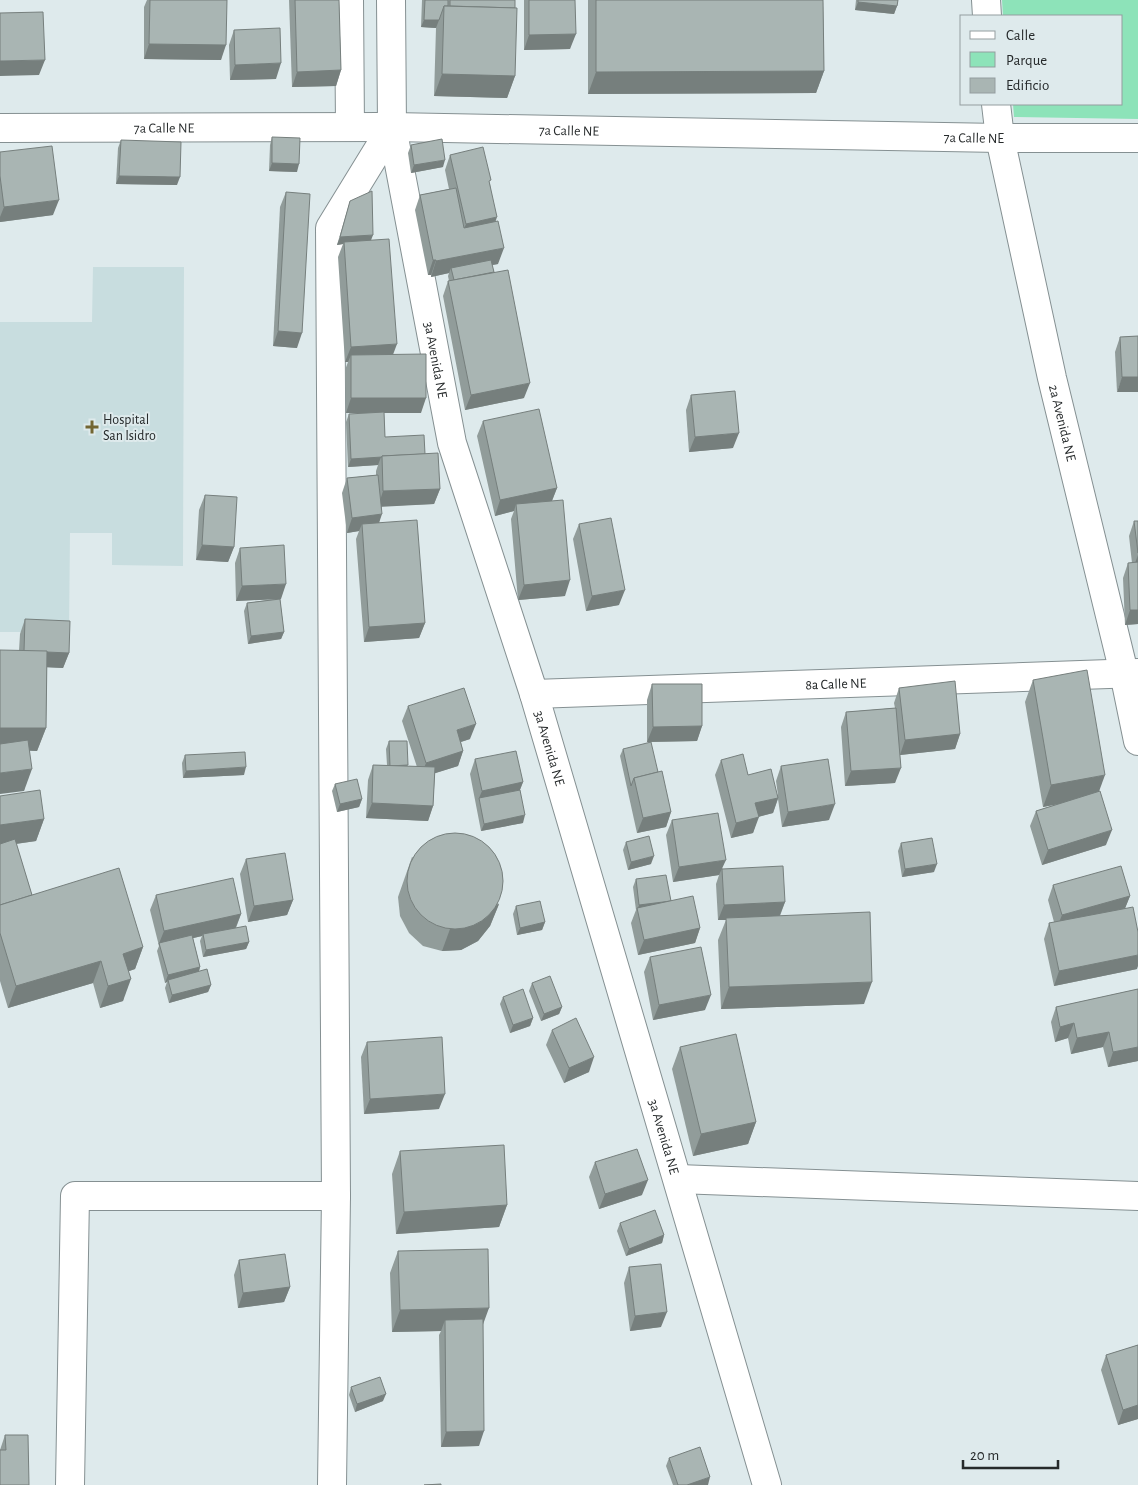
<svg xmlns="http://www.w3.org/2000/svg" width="1138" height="1485" font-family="'Alegreya Sans',sans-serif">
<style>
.built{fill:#c8dddf}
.green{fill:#8de3b9}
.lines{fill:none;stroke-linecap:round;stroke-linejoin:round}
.street-casing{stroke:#859092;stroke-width:30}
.street{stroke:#fff;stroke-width:28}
.wall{fill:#919c9a}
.shaded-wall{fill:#767f7d}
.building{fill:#a9b5b3;stroke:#767f7d}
.poi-dot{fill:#736633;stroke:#deeaec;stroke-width:2}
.labels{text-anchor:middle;stroke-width:4;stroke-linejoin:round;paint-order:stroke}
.street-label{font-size:14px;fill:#262a2b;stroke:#deeaec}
.poi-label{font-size:14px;fill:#262a2b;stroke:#deeaec;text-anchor:start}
</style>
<rect width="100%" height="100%" fill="#deeaec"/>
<polygon class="built" points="93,267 184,267 183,566 112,565 112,533 70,533 69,632 0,632 0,322 92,322"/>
<polygon class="green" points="1002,0 1138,0 1138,119 1014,117 1013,104 1122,104 1122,16 1003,16"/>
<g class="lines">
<g class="street-casing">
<g id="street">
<polyline points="349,0 350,127"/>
<path id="s1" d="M391,0L392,127L452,443L534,694L767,1485"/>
<polyline points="986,0 987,16"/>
<path id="s2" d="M996,104L1000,138L1052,378L1124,673L1138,741"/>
<path id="s3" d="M0,128L392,127L1000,138H1138"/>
<path id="s4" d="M534,694L1138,673"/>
<polyline points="678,1179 1138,1196"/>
<polyline points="70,1485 75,1196 336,1196"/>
<polyline points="332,1485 336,1196 330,228 392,127"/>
</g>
</g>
<use href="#street" class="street"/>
</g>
<g class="wall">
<polygon points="147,0 227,0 221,60 144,59 144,7"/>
<polygon points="289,0 339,0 341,70 336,86 292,87"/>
<polygon points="422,0 515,0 515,76 507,98 434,96 436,28 421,27"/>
<polygon points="524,0 575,0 570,49 524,50"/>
<polygon points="588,0 823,0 824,71 816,93 588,94"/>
<polygon points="856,0 898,0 897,6 894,14 855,10"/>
<polygon points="234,30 276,79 230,80 229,45"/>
<polygon points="272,137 297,172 269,171 270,145"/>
<polygon points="121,140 177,185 116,184 118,148"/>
<polygon points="411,145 443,167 411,173 408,153"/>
<polygon points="0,152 53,215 0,222"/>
<polygon points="450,155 490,184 495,222 498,264 492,265 524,398 465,410 443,296 448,281 449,281 448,276 449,273 431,277 431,275 428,275 415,210 420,195 449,189 445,170"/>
<polygon points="286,192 297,348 273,346 280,207"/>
<polygon points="350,201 371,240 393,355 421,413 384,413 385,437 425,454 440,489 434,504 382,506 379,522 425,623 419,638 364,642 356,539 359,531 347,533 342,493 347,478 376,475 376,471 378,465 348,467 346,422 349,414 369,413 346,413 345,370 348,362 345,362 338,257 343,244 337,245"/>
<polygon points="1138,336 1117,392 1115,352 1120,337"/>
<polygon points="691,395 733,448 689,452 686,410"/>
<polygon points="483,421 557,488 552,501 565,596 518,600 511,519 514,511 495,516 477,436"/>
<polygon points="205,495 234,547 228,562 196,560 199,510"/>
<polygon points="1134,521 1138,521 1138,624 1125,625 1123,578 1128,563 1132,563 1129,536"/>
<polygon points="579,524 619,605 586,611 573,539"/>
<polygon points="240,548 281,599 280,599 284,632 281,639 248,644 244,611 247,603 274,599 236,601 235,563"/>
<polygon points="25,619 69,653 63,668 47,667 46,728 37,751 30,750 24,791 19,651 20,634"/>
<polygon points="1033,680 1099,792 1106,845 1042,865 1030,826 1036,811 1057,804 1043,807 1025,702"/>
<polygon points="652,684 702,726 697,741 647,742 647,700"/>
<polygon points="899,688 960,734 955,749 900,755 895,783 845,786 841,727 846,712 895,708 894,703"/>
<polygon points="408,706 470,739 461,742 463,751 458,766 435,773 433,806 428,821 366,818 368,780 373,765 387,765 386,749 389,741 408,765 407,766 417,767 402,721"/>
<polygon points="623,749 658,772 671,812 666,827 637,833 620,756"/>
<polygon points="185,755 244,775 183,778 182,763"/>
<polygon points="475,759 523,782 520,790 523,823 481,831 470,774"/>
<polygon points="721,760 748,775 778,795 776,781 781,766 829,820 782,827 778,799 773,813 758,817 753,833 731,838 715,775"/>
<polygon points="335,784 362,799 359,807 337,812 332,791"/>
<polygon points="0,796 44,819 36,841 16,844 32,895 143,947 135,969 129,971 123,1001 100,1008 93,983 8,1008 0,981"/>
<polygon points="672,820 723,869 785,902 780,916 864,1004 721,1009 718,940 726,920 718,920 716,884 719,875 673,882 666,835"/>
<polygon points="626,842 651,864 628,870 623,850"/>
<polygon points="901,843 934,872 902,877 898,851"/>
<polygon points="412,857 499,904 490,926 478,941 461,950 442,951 423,946 409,933 400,916 398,897"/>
<polygon points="246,859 293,900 287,915 248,922 240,874"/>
<polygon points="636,879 670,901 700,928 695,943 638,955 631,923 636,910 633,887"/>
<polygon points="1053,885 1130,896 1125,908 1137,969 1054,986 1044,939 1049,923 1054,922 1048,900"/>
<polygon points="156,895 241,914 236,928 249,942 246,949 203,957 200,941 202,936 193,938 200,967 199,971 211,985 208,992 169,1003 165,988 167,982 165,983 157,951 159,946 150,910"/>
<polygon points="516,906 545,922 542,930 517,935 513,914"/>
<polygon points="650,957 705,1010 653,1020 644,972"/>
<polygon points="532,983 562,1007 559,1014 541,1021 529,991"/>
<polygon points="1138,989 1138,1061 1108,1067 1103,1047 1071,1054 1068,1038 1055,1042 1051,1022 1056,1007"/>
<polygon points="503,997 533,1018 530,1026 510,1033 500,1004"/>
<polygon points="552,1030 589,1072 564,1083 546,1045"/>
<polygon points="367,1042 439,1109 364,1114 361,1057"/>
<polygon points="680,1047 756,1122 748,1144 693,1156 672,1069"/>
<polygon points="400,1151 507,1205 499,1227 396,1234 392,1174"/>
<polygon points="595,1162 642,1195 599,1209 589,1177"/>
<polygon points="620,1223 664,1235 662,1243 626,1256 617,1231"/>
<polygon points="398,1251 483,1325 479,1446 441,1447 439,1335 441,1331 392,1332 390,1273"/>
<polygon points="239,1260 290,1287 284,1302 238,1308 234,1275"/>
<polygon points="629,1267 661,1327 630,1331 624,1283"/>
<polygon points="1138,1345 1138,1419 1118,1425 1101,1370 1106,1355"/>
<polygon points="351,1387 383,1401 355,1412 349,1395"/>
<polygon points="5,1435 29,1485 0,1450"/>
<polygon points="669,1458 708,1485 673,1485 666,1466"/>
</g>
<g class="shaded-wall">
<polygon points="858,2 897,6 894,14 855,10"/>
<polygon points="424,20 439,20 436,28 421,27"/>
<polygon points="576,34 570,49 524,50 529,35"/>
<polygon points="149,44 226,45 221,60 144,59"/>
<polygon points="45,60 39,75 0,76 0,61"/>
<polygon points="281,63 276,79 230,80 235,65"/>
<polygon points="341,70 336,86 292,87 297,72"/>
<polygon points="824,71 816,93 588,94 596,72"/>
<polygon points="442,74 515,76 507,98 434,96"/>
<polygon points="445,160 443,167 411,173 414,165"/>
<polygon points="272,163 299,164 297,172 269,171"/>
<polygon points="119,176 180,177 177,185 116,184"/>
<polygon points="59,200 53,215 0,222 0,217 4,207"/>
<polygon points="497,217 492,232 460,239 466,224"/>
<polygon points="373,235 370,243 344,242 343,244 337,245 340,237"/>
<polygon points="504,248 498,264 452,272 451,268 449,273 431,277 436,261"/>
<polygon points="433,260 436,260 431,275 428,275"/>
<polygon points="278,331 302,333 297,348 273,346"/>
<polygon points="397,344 391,360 351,355 348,362 345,362 351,347"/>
<polygon points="1122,377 1138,377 1138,392 1117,392"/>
<polygon points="530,383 524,398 465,410 471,395"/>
<polygon points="351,398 426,398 421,413 346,413"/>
<polygon points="739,433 733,448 689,452 695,437"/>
<polygon points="381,457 378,465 348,467 351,459"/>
<polygon points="557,488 551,503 516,504 514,511 495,516 500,500"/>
<polygon points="440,489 434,504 378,507 383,491"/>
<polygon points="382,514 377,529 362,524 359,531 347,533 352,518"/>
<polygon points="202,545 234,547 228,562 196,560"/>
<polygon points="1138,555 1138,569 1133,569"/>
<polygon points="570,580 565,596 518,600 524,585"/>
<polygon points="286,584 281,599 236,601 242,586"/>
<polygon points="625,590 619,605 586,611 592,596"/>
<polygon points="1130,610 1138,610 1138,624 1125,625"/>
<polygon points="425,623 419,638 364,642 369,627"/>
<polygon points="284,632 281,639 248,644 251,636"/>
<polygon points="24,651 69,653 63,668 18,666"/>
<polygon points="476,724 470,739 451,745 457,730"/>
<polygon points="702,726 697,741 647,742 653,727"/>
<polygon points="0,728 46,728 37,751 0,750"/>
<polygon points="960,734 955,749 900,755 905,740"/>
<polygon points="463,751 458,766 420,778 426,763"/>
<polygon points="246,767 244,775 183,778 186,771"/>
<polygon points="901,768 895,783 845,786 851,771"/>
<polygon points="32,769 24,791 0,794 0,773"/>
<polygon points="1105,775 1097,797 1043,807 1051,785"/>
<polygon points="523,782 517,797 479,798 482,791"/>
<polygon points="778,798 773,813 750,819 755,803"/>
<polygon points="362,799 359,807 337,812 340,804"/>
<polygon points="372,803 433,806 428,821 366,818"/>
<polygon points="835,804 829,820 782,827 788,812"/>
<polygon points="671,812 666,827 637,833 643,818"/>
<polygon points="525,815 523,823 481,831 484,824"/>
<polygon points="759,817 753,833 731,838 736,823"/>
<polygon points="44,819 36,841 0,846 0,825"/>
<polygon points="1112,830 1106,845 1042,865 1048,850"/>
<polygon points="654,856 651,864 628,870 631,862"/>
<polygon points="726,860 719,875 673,882 679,867"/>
<polygon points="937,864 934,872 902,877 905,869"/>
<polygon points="1130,896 1124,911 1056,930 1062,915"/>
<polygon points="293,900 287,915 248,922 254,906"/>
<polygon points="671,901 637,911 639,905"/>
<polygon points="785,902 779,917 726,918 726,920 718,920 724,905"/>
<polygon points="499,904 490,926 478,941 461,950 442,951 450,929"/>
<polygon points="241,914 235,929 203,934 202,936 160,946 159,943 158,946 164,931"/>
<polygon points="545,922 542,930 517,935 520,928"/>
<polygon points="700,928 695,943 638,955 644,940"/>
<polygon points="249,942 246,949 203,957 206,950"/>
<polygon points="143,947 135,969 115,976 123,954"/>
<polygon points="1138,955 1138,966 1137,969 1054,986 1059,971"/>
<polygon points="101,961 93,983 8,1008 16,986"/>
<polygon points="200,967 198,975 168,980 167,982 165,983 168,975"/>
<polygon points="131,979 123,1001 100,1008 108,986"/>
<polygon points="872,982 864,1004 721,1009 729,987"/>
<polygon points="211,985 208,992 169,1003 172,995"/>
<polygon points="711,995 705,1010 653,1020 659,1005"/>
<polygon points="562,1007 559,1014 541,1021 544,1014"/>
<polygon points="533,1018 530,1026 510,1033 513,1025"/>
<polygon points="1074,1023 1068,1038 1055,1042 1060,1027"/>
<polygon points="1109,1032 1103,1047 1071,1054 1077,1038"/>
<polygon points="1138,1047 1138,1061 1108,1067 1113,1052"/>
<polygon points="594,1057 589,1072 564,1083 569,1068"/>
<polygon points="445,1094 439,1109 364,1114 370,1099"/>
<polygon points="756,1122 748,1144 693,1156 701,1134"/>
<polygon points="648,1180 642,1195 599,1209 605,1194"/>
<polygon points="507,1205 499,1227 396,1234 404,1212"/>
<polygon points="664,1235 662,1243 626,1256 629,1249"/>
<polygon points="290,1287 284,1302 238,1308 243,1293"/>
<polygon points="489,1308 481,1330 445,1320 441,1331 392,1332 400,1310"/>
<polygon points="667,1312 661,1327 630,1331 635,1316"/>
<polygon points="386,1394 383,1401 355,1412 357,1404"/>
<polygon points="1138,1405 1138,1419 1118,1425 1123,1410"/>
<polygon points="484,1431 479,1446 441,1447 446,1432"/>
<polygon points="710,1477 708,1485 687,1485"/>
</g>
<g class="building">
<polygon points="150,0 227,0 226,45 149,44"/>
<polygon points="295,0 339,0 341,70 297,72"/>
<polygon points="425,0 448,0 448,6 444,6 439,20 424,20"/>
<polygon points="450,0 515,0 515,8 450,6"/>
<polygon points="529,0 575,0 576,34 529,35"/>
<polygon points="596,0 823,0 824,71 596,72"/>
<polygon points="858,0 898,0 897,6 858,2"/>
<polygon points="444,6 517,8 515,76 442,74"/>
<polygon points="43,12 45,60 0,61 0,13"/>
<polygon points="280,28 281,63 235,65 234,30"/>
<polygon points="272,137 300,138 299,164 272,163"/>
<polygon points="442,139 445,160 414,165 411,145"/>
<polygon points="121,140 181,142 180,177 119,176"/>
<polygon points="52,146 59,200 4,207 0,176 0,152"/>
<polygon points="483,147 491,180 489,181 497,217 466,224 450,155"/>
<polygon points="456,188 464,228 498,221 504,248 436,261 436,260 433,260 420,195"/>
<polygon points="372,191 373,235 340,237 350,201"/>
<polygon points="286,192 310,194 302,333 278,331"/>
<polygon points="389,239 397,344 351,347 344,242"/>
<polygon points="491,260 494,272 454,280 451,268"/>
<polygon points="508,270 530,383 471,395 448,281"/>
<polygon points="1138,336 1138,377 1122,377 1120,337"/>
<polygon points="426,354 426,398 351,398 351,355"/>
<polygon points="735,391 739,433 695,437 691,395"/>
<polygon points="539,409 557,488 500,500 483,421"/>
<polygon points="384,412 385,437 424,435 425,454 382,456 382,457 351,459 349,414"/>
<polygon points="438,453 440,489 383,491 382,456"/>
<polygon points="378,475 382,514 352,518 347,478"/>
<polygon points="205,495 237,497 234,547 202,545"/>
<polygon points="563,500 570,580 524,585 516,504"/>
<polygon points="611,518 625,590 592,596 579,524"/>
<polygon points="417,520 425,623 369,627 362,524"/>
<polygon points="1134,521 1138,521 1138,553"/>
<polygon points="284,545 286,584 242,586 240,548"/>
<polygon points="1138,562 1138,610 1130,610 1128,563"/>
<polygon points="280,599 284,632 251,636 247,603"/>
<polygon points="25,619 70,621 69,653 24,651"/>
<polygon points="0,650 47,651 46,728 0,728"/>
<polygon points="1087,670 1105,775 1051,785 1033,680"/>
<polygon points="955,681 960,734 905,740 899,688"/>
<polygon points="652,684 702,684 702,726 653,727"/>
<polygon points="464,688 476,724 457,730 463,751 426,763 408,706"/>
<polygon points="896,708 901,768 851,771 846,712"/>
<polygon points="28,740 32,769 0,773 0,744"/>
<polygon points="389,741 407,741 408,765 390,766"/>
<polygon points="651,742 658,772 634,778 631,786 623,749"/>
<polygon points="516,751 523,782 482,791 475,759"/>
<polygon points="245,752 246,767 186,771 185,755"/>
<polygon points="743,754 748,775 771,769 778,798 755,803 759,817 736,823 721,760"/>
<polygon points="828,759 835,804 788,812 781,766"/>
<polygon points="373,765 435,767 433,806 372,803"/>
<polygon points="662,771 671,812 643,818 634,778"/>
<polygon points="357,779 362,799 340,804 335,784"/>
<polygon points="40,790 44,819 0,825 0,796"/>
<polygon points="520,790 525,815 484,824 479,798"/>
<polygon points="1100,791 1112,830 1048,850 1036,811"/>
<polygon points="718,813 726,860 679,867 672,820"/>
<circle cx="455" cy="881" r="48"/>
<polygon points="649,836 654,856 631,862 626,842"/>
<polygon points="932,838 937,864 905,869 901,843"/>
<polygon points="15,839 32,895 0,905 0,844"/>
<polygon points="285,853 293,900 254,906 246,859"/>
<polygon points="783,866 785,902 724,905 722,869"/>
<polygon points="1121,866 1130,896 1062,915 1053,885"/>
<polygon points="119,868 143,947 123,954 131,979 108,986 101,961 16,986 0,933 0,905"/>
<polygon points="666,875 671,901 639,905 636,879"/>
<polygon points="233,878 241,914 164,931 156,895"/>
<polygon points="693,896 700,928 644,940 637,908"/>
<polygon points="540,901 545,922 520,928 516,906"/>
<polygon points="1133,907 1138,932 1138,955 1059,971 1049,923"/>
<polygon points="870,912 872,982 729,987 726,918"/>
<polygon points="246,926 249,942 206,950 203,934"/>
<polygon points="192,935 200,967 168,975 159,943"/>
<polygon points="701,947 711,995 659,1005 650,957"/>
<polygon points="207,969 211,985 172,995 168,980"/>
<polygon points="550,976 562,1007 544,1014 532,983"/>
<polygon points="523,989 533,1018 513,1025 503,997"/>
<polygon points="1138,989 1138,1047 1113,1052 1109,1032 1077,1038 1074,1023 1060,1027 1056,1007"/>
<polygon points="576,1018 594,1057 569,1068 552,1030"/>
<polygon points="736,1034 756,1122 701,1134 680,1047"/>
<polygon points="442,1037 445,1094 370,1099 367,1042"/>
<polygon points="504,1145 507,1205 404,1212 400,1151"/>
<polygon points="637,1149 648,1180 605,1194 595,1162"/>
<polygon points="655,1210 664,1235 629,1249 620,1223"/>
<polygon points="488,1249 489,1308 400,1310 398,1251"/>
<polygon points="285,1254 290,1287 243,1293 239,1260"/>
<polygon points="661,1264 667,1312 635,1316 629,1267"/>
<polygon points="483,1319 484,1431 446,1432 445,1320"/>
<polygon points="1138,1345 1138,1405 1123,1410 1106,1355"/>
<polygon points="380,1377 386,1394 357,1404 351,1387"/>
<polygon points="5,1435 28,1435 29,1485 0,1485 0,1450 6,1450"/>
<polygon points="700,1447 710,1477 687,1485 678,1485 669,1458"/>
<polygon points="441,1484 441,1485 424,1485"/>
</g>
<path class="poi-dot" d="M89.5 419.5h5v5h5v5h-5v5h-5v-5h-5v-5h5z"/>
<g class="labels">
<g class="street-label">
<text dy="5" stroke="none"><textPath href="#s3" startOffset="164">7a Calle NE</textPath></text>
<text dy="5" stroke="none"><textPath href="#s3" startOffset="569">7a Calle NE</textPath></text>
<text dy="5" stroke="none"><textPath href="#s3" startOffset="974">7a Calle NE</textPath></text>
<text dy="5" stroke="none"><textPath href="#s1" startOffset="364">3a Avenida NE</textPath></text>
<text dy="5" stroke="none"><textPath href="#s2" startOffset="326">2a Avenida NE</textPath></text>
<text dy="5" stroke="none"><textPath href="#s4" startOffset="302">8a Calle NE</textPath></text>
<text dy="5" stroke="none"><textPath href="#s1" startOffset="769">3a Avenida NE</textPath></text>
<text dy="5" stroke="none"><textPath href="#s1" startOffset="1174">3a Avenida NE</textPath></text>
</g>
<g class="poi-label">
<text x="103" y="424">Hospital<tspan x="103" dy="16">San Isidro</tspan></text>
</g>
</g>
<rect x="960" y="15" width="162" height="90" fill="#deeaec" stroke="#949d9f"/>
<rect x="970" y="31" width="25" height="8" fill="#ffffff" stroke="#949d9f"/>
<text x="1006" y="40" font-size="15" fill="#262a2b">Calle</text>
<rect x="970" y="52" width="25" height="15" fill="#8de3b9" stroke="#949d9f"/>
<text x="1006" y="65" font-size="15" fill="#262a2b">Parque</text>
<rect x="970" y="78" width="25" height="15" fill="#a9b5b3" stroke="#949d9f"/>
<text x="1006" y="90" font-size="15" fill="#262a2b">Edificio</text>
<path d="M963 1460v8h95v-8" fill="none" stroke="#262a2b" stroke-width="2.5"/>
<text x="970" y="1460" font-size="15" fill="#262a2b" stroke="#deeaec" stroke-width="4" paint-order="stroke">20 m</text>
</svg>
